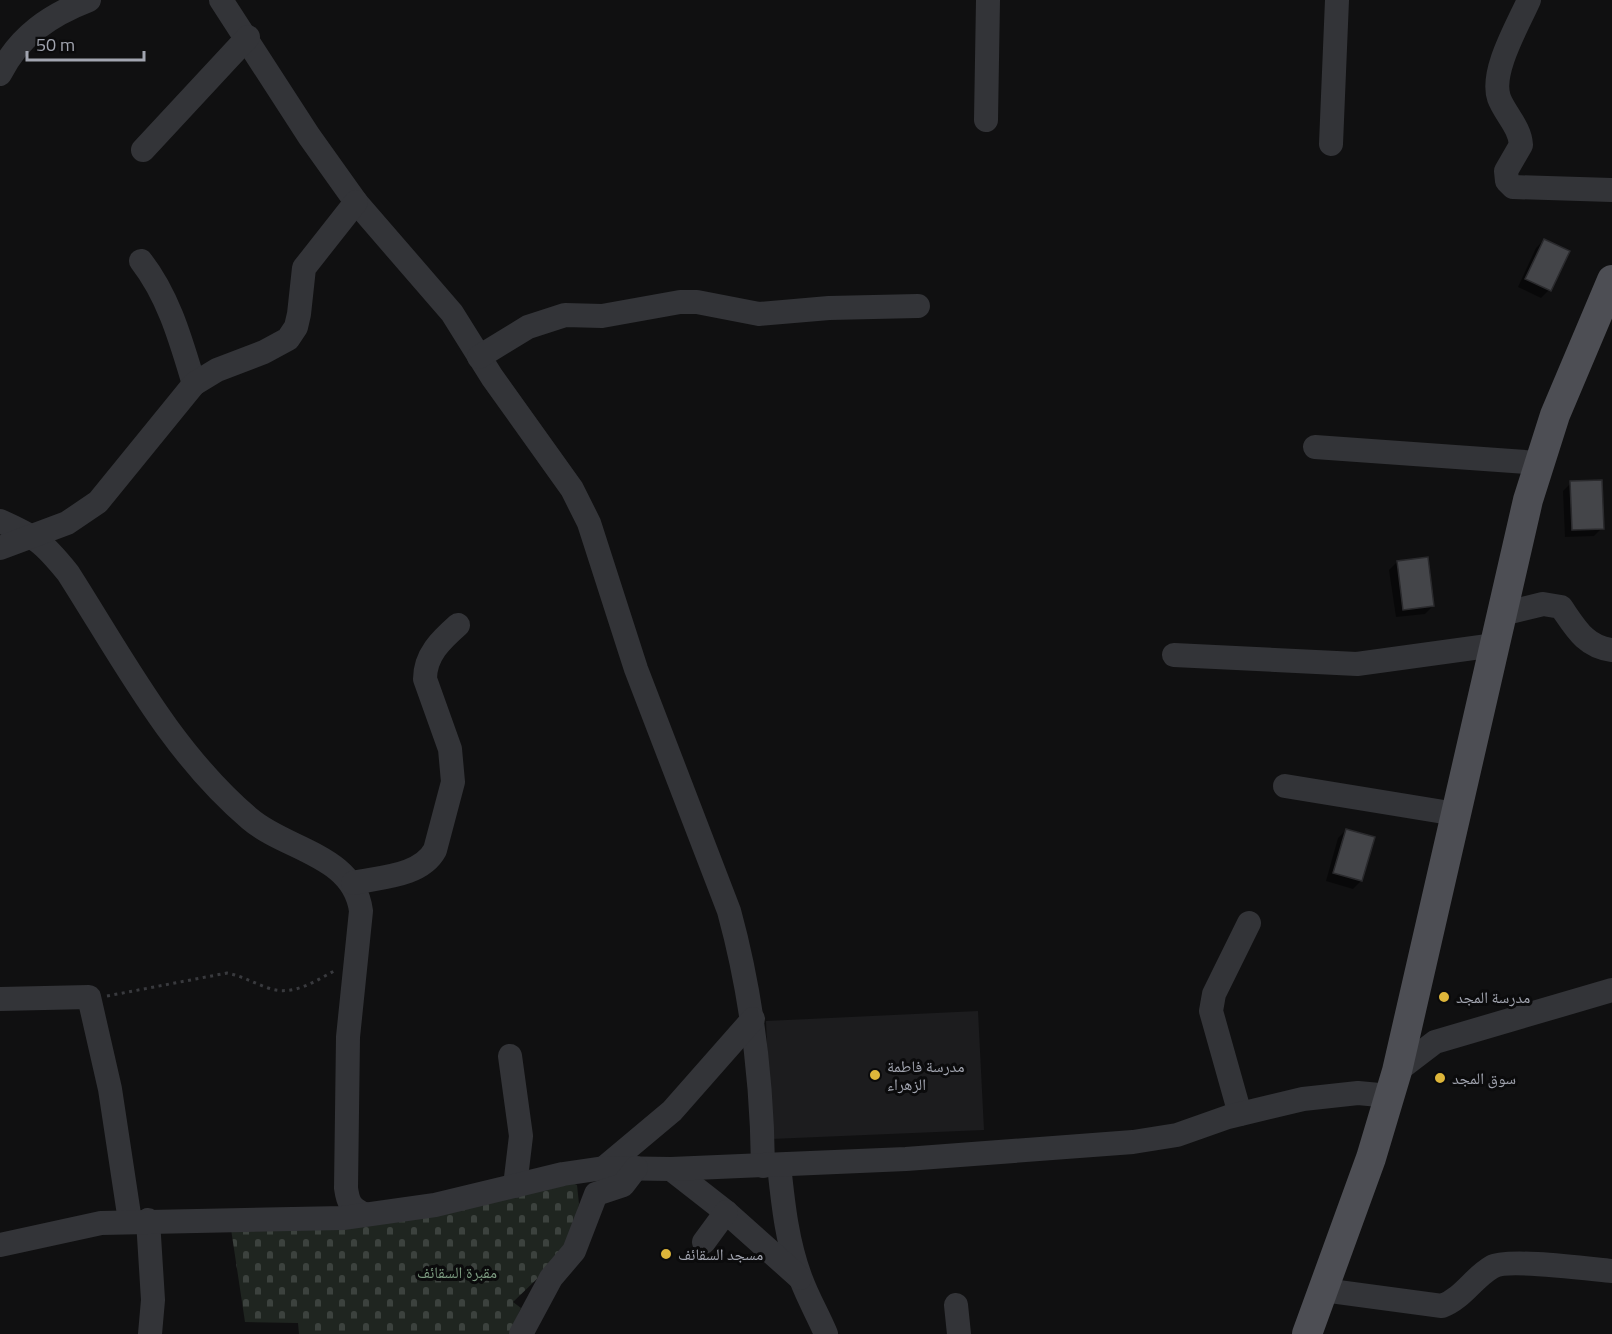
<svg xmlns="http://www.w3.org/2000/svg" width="1612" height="1334" font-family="'Titillium Web','Noto Naskh Arabic',sans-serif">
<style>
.built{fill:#1c1c1e}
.cemetery{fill:url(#cemetery-stones)}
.shadow{fill:#0007}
.building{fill:#444549;stroke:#2a2a2d;stroke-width:1.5}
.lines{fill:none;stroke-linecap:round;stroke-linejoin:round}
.path{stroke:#393a3e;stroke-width:3;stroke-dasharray:3 4.5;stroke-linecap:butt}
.minor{stroke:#333438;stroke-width:24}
.major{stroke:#4d4e54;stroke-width:30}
.poi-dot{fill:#deb63a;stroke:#0b0b0c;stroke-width:2}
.labels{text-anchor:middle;stroke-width:6;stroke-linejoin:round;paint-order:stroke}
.poi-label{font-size:16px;fill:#a2a5b0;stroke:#0b0b0c;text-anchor:start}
.park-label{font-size:16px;fill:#7b9a7f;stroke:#0b0b0c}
</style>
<defs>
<pattern id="cemetery-stones" width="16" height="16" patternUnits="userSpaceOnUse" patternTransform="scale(1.5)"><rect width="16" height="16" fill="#1f2520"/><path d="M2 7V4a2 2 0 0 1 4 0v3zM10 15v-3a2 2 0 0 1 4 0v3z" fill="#3c423e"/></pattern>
</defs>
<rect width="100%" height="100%" fill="#101011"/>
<polygon class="built" points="978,1011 984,1130 771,1139 766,1021"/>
<polygon class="cemetery" points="572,1183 577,1185 579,1204 567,1250 513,1302 521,1308 509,1334 299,1334 298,1323 245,1322 231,1229"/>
<g class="shadow">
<polygon points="1544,240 1549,290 1541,298 1518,287 1536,248"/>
<polygon points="1571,483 1602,528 1594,536 1565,537 1563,491"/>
<polygon points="1397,562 1433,606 1425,614 1396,617 1389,570"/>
<polygon points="1346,830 1361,881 1353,889 1326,881 1338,838"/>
</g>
<g class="building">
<polygon points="1544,239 1570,251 1551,291 1525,279"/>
<polygon points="1602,480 1604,529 1572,530 1570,481"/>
<polygon points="1428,557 1434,606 1403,610 1397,561"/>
<polygon points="1346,829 1375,837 1362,881 1333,873"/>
</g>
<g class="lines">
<path class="path" d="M107,996L227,973C242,976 254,983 268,988C293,997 315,981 336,970"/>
<g class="minor">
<path d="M221,0L309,136L356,202L452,313L492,377L572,489L589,523L636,669L729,911C752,995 762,1079 763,1166"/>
<path d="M1529,0C1518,25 1490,72 1499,98C1505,114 1520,127 1521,145L1506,171L1507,181L1513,187L1612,190"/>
<path d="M0,74C19,36 50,15 89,0"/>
<polyline points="986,120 988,0"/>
<polyline points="1331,144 1337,0"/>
<polyline points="143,150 248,37"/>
<path d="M141,261C169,297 181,341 194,384"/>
<polyline points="479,357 528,327 565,315 602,316 680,302 697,302 759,314 829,308 918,306"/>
<polyline points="1315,447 1539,463"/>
<path d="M0,521C36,537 43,542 68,573C123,659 171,752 250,819C286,850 354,855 361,911L348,1037L346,1188C348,1203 351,1208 364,1214"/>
<polyline points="0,548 67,523 98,502 194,384 217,370 264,352 288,339 296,327 299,314 304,268 356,202"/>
<path d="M1502,614L1543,604L1561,607C1575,627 1585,647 1612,650"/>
<polyline points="1174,655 1357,664 1495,645"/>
<polyline points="1285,786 1456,814"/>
<path d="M353,883C381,877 421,876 435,850L453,782L450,749L425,679C425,655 441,640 458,625"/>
<polyline points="0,999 89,997 110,1089 130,1221"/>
<polyline points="510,1056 521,1136 515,1186"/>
<polyline points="1397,1071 1435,1042 1612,990"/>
<polyline points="1240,1114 1211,1011 1214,994 1249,923"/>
<path d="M779,1165C783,1203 787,1243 801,1279C808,1298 818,1315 826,1334"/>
<polyline points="604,1168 672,1111 753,1019"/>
<polyline points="671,1169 726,1212 800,1278"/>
<polyline points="148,1220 153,1300 150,1334"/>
<polyline points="704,1242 726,1212"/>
<polyline points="0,1245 101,1223 343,1218 435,1205 563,1174 604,1168 671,1169 906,1159 1133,1142 1177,1135 1228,1117 1303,1099 1358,1093 1390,1096"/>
<path d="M1323,1290L1442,1306C1463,1298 1473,1278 1492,1267C1507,1258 1590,1269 1612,1271"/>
<polyline points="956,1305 959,1334"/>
<polyline points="521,1334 551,1278 574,1251 596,1194 623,1185 636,1168"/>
</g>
<polyline class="major" points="1307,1334 1371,1158 1397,1071 1528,500 1555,415 1612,280"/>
</g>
<g class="poi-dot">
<circle cx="1444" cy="997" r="6"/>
<circle cx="875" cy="1075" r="6"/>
<circle cx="1440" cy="1078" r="6"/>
<circle cx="666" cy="1254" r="6"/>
</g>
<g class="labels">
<g class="poi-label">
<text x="1456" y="1003">مدرسة المجد</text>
<text x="887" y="1072">مدرسة فاطمة<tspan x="887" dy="18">الزهراء</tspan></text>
<text x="1452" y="1084">سوق المجد</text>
<text x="678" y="1260">مسجد السقائف</text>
</g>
<g class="park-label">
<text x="457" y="1278">مقبرة السقائف</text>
</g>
</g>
<path d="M27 51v9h117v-9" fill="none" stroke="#a2a5b0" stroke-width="3"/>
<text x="36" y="51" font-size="18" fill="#a2a5b0" stroke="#0b0b0c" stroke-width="4.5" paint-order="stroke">50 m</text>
</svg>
